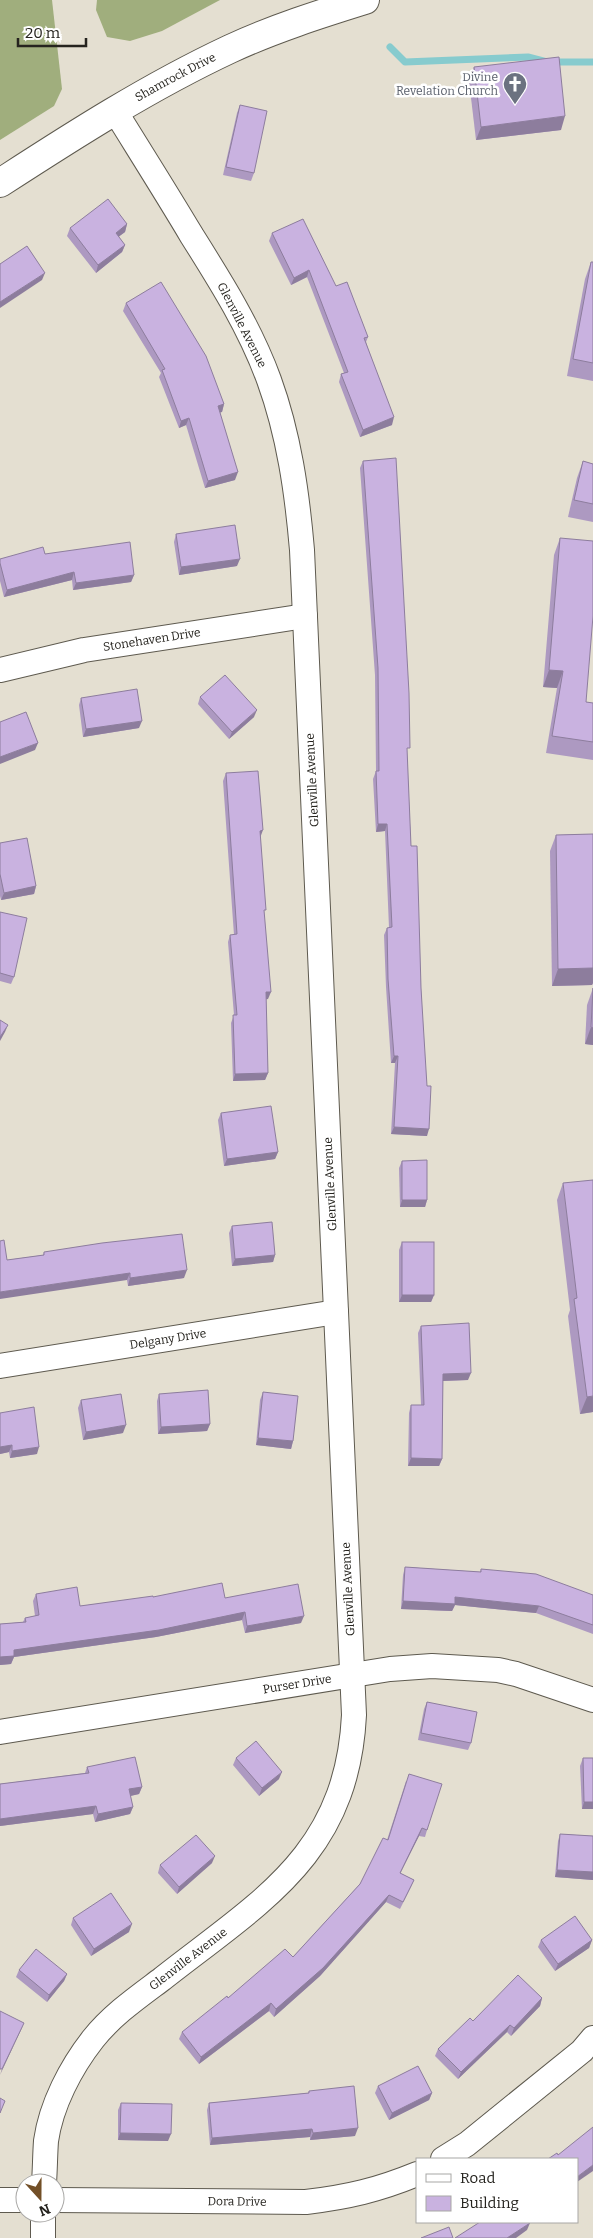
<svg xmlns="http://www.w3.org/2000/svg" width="593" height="2238" font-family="Bitter,serif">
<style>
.forest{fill:#a0ae7d}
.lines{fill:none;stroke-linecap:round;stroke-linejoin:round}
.stream{stroke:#87cbce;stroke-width:7}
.street-casing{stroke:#5e5a4f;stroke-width:26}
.secondary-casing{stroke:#5e5a4f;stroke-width:30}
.street{stroke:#fff;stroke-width:24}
.secondary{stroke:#fff;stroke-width:28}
.wall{fill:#ad99c1}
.shaded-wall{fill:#8d7d9d}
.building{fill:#c9b2e0;stroke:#8d7d9d}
.labels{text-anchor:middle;stroke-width:5;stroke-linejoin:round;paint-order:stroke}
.worship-label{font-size:12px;fill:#5b616d;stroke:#fff;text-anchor:end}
.street-label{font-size:12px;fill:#25231e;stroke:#fff}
</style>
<rect width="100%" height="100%" fill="#e4dfd1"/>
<g class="forest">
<polygon points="0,0 52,0 62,89 54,106 0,140"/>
<polygon points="97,0 220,0 162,31 130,41 107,37 96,10"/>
</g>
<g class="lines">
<polyline class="stream" points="390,47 405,62 528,57 547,62 593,62"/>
<g class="street-casing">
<g id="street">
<path id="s1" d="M0,670L84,650L305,616"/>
<path id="s2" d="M0,1366L336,1312"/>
<path id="s3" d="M0,1732L390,1669L432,1666L498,1670L516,1674L593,1700"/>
<polyline points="443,2159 467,2144 582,2051 593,2038"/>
<path id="s4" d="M44,2183C45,2169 45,2155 46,2141C51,2105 71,2067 93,2039C112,2015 138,1997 162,1979C261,1901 347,1855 354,1715L302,550C297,492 289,435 269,380C250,328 221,282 192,236C167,194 141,153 115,111"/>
<polyline points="0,2200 25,2200"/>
<path id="s5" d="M55,2200L306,2202C348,2197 378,2190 417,2174"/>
<polyline points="43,2238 43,2213"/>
</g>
</g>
<g class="secondary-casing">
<g id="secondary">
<path id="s6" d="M0,183C74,135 149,87 230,49C273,29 320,14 365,0"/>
</g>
</g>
<use href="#street" class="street"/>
<use href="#secondary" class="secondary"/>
</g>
<g class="wall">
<polygon points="474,67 561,130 476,140 469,81"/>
<polygon points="240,105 254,173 251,181 223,175 237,113"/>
<polygon points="127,224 125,232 118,237 125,245 122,252 96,273 67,236 70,228"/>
<polygon points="272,233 336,286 368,337 366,342 392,425 360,437 339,382 341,374 344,373 307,277 291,285 269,241"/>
<polygon points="591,262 593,262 593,381 567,376 585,279"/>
<polygon points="126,303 224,404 222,412 220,412 235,480 205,488 186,425 179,428 159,377 161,373 123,311"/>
<polygon points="363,461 407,756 411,846 421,988 427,1136 391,1134 395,1063 391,1063 386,987 384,935 387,928 389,928 385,831 376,832 373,779 376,771 375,675 360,468"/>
<polygon points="583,461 593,464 593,522 568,517 577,478"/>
<polygon points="176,534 237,566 179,575 174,542"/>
<polygon points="560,538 586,702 593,703 593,760 546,753 557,688 543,687 554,555"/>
<polygon points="45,554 134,575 131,582 73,590 72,580 4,597 0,581 0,559"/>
<polygon points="200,697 254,717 229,739 198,704"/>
<polygon points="81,698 139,728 83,737 79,705"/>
<polygon points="226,773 260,838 268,999 266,999 268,1073 265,1080 233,1081 231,1023 234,1015 228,942 230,935 234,935 223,781"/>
<polygon points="593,834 593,983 592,985 552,986 550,851 556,835"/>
<polygon points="0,843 36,886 34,894 1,900 0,896"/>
<polygon points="0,912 14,977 11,984 0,981"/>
<polygon points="593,988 593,1045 585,1044 587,1005"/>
<polygon points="221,1113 278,1152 275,1159 224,1166 218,1120"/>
<polygon points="402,1161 427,1200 425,1207 400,1207 399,1168"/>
<polygon points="563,1183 593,1412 580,1414 568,1316 570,1310 557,1200"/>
<polygon points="232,1226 275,1255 273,1262 232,1266 229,1233"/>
<polygon points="402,1242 434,1295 431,1302 399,1302 399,1250"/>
<polygon points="44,1252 184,1278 128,1286 127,1280 7,1260 43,1255"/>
<polygon points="421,1326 468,1380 443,1381 442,1459 439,1466 408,1466 409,1413 411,1405 421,1405 418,1333"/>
<polygon points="263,1392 293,1441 291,1449 256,1445 260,1400"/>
<polygon points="159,1394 210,1424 207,1431 158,1434 157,1401"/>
<polygon points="81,1400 123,1433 83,1440 78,1408"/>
<polygon points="0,1413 37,1454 10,1458 9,1452 0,1454"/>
<polygon points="405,1567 480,1572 481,1569 593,1595 593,1634 536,1613 455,1605 452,1611 401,1609 403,1575"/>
<polygon points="36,1594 80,1606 153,1597 225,1598 301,1623 245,1633 242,1620 156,1637 14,1657 11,1664 0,1665 0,1624 23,1622 25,1618 35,1616 33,1601"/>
<polygon points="427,1702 471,1743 468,1750 418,1740 424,1709"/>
<polygon points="236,1758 279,1779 259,1796 233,1765"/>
<polygon points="583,1758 593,1758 593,1809 582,1809 580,1766"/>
<polygon points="87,1767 142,1787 139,1794 130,1796 133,1807 130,1814 95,1822 93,1814 0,1826 0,1784 85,1773"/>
<polygon points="406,1781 427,1830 425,1837 419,1836 400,1873 414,1880 411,1887 400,1909 386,1902 320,1976 274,2017 269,2011 199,2064 179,2039 182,2032 228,1998 293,1957 360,1884 387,1840"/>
<polygon points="560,1834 593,1836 593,1880 555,1877 558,1841"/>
<polygon points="212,1863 177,1894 158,1873 160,1865"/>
<polygon points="73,1918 129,1932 91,1956 71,1925"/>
<polygon points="541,1940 592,1940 589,1948 555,1971 538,1947"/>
<polygon points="19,1970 67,1974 64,1981 47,2002 16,1977"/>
<polygon points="542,1998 540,2006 511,2036 507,2032 458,2079 435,2056 438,2049 473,2021"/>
<polygon points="378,2086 432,2093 429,2100 389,2120 375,2093"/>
<polygon points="309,2091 355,2136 310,2140 310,2137 210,2145 207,2110 209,2103 308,2093"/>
<polygon points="121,2103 168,2141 118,2140 118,2110"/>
</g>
<g class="shaded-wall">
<polygon points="565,116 561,130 476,140 481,127"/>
<polygon points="127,224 125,232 113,241 116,233"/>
<polygon points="125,245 122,252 96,273 98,265"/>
<polygon points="309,270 307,277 291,285 294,278"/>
<polygon points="45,273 42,280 0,308 0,302"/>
<polygon points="224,404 222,412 216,414 218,406"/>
<polygon points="394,417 392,425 360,437 363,430"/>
<polygon points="189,418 186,425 179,428 181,421"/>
<polygon points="238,472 235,480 205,488 208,481"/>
<polygon points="240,559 237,566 179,575 181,567"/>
<polygon points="74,572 72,580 4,597 7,590"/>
<polygon points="134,575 131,582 73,590 76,583"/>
<polygon points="549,670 563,671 557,688 543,687"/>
<polygon points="257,710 254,717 229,739 232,732"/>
<polygon points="142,721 139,728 83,737 86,729"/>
<polygon points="38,743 35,750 0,764 0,757"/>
<polygon points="378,824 387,824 385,831 376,832"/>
<polygon points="263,830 260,838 260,831"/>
<polygon points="36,886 34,894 1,900 4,893"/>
<polygon points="593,968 593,983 592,985 552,986 558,969"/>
<polygon points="266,992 271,992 268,999 263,1000"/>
<polygon points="8,1025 5,1032 0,1041 0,1037"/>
<polygon points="591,1027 593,1028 593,1045 585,1044"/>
<polygon points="394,1056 398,1056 395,1063 391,1063"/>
<polygon points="268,1073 265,1080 233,1081 235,1074"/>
<polygon points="394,1127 429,1129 427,1136 391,1134"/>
<polygon points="278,1152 275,1159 224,1166 227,1159"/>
<polygon points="402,1200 427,1200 425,1207 400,1207"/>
<polygon points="275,1255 273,1262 232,1266 235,1259"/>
<polygon points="187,1270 184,1278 128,1286 130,1278"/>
<polygon points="130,1273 127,1280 0,1299 0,1292"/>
<polygon points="402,1295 434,1295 431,1302 399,1302"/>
<polygon points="471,1373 468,1380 441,1381 443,1374"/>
<polygon points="593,1396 593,1412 580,1414 587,1397"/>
<polygon points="210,1424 207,1431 158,1434 161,1427"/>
<polygon points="126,1425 123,1433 83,1440 86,1432"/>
<polygon points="258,1438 293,1441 291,1449 256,1445"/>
<polygon points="12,1445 9,1452 0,1454 0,1447"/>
<polygon points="39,1447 37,1454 10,1458 12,1451"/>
<polygon points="411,1458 442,1459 439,1466 408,1466"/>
<polygon points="455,1597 539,1606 536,1613 455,1605 452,1611 401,1609 403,1601"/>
<polygon points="245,1612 242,1620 156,1637 14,1657 11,1664 0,1665 0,1657 14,1650"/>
<polygon points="304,1616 301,1623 245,1633 247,1626"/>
<polygon points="282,1772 279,1779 259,1796 262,1788"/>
<polygon points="142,1787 139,1794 126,1797 129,1789"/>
<polygon points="584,1802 593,1802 593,1809 582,1809"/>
<polygon points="96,1806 93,1814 0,1826 0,1819"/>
<polygon points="133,1807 130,1814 95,1822 98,1814"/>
<polygon points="422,1828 419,1836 397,1880 400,1873"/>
<polygon points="215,1856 212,1863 177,1894 179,1887"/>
<polygon points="557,1870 593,1872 593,1880 555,1877"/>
<polygon points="389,1895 386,1902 320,1976 274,2017 276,2009"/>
<polygon points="132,1924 129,1932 91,1956 94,1949"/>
<polygon points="592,1940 589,1948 555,1971 558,1964"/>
<polygon points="67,1974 64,1981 47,2002 49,1995"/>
<polygon points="542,1998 540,2006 511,2036 514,2028"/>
<polygon points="271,2003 269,2011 199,2064 201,2057"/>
<polygon points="24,2023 21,2030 0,2075 2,2069"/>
<polygon points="510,2025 507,2032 458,2079 461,2072"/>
<polygon points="432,2093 429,2100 389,2120 392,2113"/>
<polygon points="358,2128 355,2136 310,2140 313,2133"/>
<polygon points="312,2129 310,2137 210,2145 212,2138"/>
<polygon points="120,2133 171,2134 168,2141 118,2140"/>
<polygon points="593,2165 593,2171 577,2182 577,2177"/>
<polygon points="530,2223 527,2230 516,2238 507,2238"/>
</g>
<g class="building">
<polygon points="559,57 565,116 481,127 474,67"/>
<polygon points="240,105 267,111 254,173 226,167"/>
<polygon points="108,199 127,224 116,233 125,245 98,265 70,228"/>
<polygon points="303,219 336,286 347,282 368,337 364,338 394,417 363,430 341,374 348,372 309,270 294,278 272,233"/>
<polygon points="27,246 45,273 0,302 0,264"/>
<polygon points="591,262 593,262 593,363 573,359"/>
<polygon points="161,282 206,356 224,404 218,406 238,472 208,481 189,418 181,421 162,370 165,369 126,303"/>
<polygon points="396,458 409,693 410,748 407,748 411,846 417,846 421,988 427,1086 431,1086 429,1129 394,1127 398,1056 394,1056 388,979 387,928 392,927 387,824 378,824 376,771 379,771 378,668 363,461"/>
<polygon points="583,461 593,464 593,504 574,500"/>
<polygon points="235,525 240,559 181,567 176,534"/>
<polygon points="560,538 593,541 593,616 586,702 593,703 593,742 552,736 563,671 549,670"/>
<polygon points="130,542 134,575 76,583 74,572 7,590 0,563 0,559 43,547 45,554"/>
<polygon points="225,675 257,710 232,732 200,697"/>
<polygon points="137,689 142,721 86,729 81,698"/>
<polygon points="26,712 38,743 0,757 0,722"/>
<polygon points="258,771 263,830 260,831 266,910 264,910 271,992 266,992 268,1073 235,1074 233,1015 237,1015 230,935 237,934 226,773"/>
<polygon points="593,834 593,968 558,969 556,835"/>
<polygon points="27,838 36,886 4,893 0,874 0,843"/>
<polygon points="0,912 27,918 14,977 0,973"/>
<polygon points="593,988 593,1028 591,1027"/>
<polygon points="0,1020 8,1025 0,1037"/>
<polygon points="271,1106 278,1152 227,1159 221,1113"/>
<polygon points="427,1160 427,1200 402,1200 402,1161"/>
<polygon points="593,1180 593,1396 587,1397 574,1299 577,1298 563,1183"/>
<polygon points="272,1222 275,1255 235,1259 232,1226"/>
<polygon points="182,1234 187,1270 130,1278 130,1273 0,1292 0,1241 4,1240 7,1260 44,1255 44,1252 102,1243"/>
<rect x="402" y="1242" width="32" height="53"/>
<polygon points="469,1323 471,1373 443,1374 442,1459 411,1458 411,1405 424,1405 421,1326"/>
<polygon points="208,1390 210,1424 161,1427 159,1394"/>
<polygon points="263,1392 298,1396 293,1441 258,1438"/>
<polygon points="121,1394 126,1425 86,1432 81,1400"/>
<polygon points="34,1407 39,1447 12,1451 12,1445 0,1447 0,1413"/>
<polygon points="405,1567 481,1572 481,1569 536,1574 593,1595 593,1625 539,1606 455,1597 455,1604 403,1601"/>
<polygon points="222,1583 225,1598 298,1584 304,1616 247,1626 245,1612 159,1630 14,1650 14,1656 0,1657 0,1624 26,1622 25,1618 39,1615 36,1594 77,1587 80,1606 153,1596 153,1597"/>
<polygon points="427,1702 477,1712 471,1743 421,1733"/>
<polygon points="256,1741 282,1772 262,1788 236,1758"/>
<polygon points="135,1757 142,1787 129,1789 133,1807 98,1814 96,1806 0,1819 0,1784 89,1773 87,1767"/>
<polygon points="583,1758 593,1758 593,1802 584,1802"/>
<polygon points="409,1774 442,1784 427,1830 422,1828 400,1873 414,1880 403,1902 389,1895 323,1968 276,2009 271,2003 201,2057 182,2032 227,1996 228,1998 285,1949 293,1957 360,1884 383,1838 388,1840"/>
<polygon points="560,1834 593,1836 593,1872 557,1870"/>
<polygon points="196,1835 215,1856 179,1887 160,1865"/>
<polygon points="111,1893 132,1924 94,1949 73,1918"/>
<polygon points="575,1916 592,1940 558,1964 541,1940"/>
<polygon points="36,1949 67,1974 49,1995 19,1970"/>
<polygon points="518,1975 542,1998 514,2028 510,2025 461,2072 438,2049 470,2018 473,2021"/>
<polygon points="0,2011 24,2023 2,2069 0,2069"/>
<polygon points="418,2066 432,2093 392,2113 378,2086"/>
<polygon points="354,2086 358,2128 313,2133 312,2129 212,2138 209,2103 309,2093 309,2091"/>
<polygon points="0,2098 5,2101 0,2113"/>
<polygon points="121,2103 172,2104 171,2134 120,2133"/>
<polygon points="593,2127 593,2165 577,2177 577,2159 548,2159 557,2153 558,2155"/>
<polygon points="480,2222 529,2222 530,2223 507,2238 455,2238"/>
<polygon points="449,2227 453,2238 421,2238"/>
</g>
<defs>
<g id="church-pin" transform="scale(1.25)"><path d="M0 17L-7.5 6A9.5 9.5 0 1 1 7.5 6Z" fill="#6b7280" stroke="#fff"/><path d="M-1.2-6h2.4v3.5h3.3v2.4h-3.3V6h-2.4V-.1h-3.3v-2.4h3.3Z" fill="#fff"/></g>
</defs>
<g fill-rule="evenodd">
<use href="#church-pin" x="515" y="84"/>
</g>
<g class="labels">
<g class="worship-label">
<text x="498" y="81">Divine<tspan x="498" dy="14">Revelation Church</tspan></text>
</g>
<g class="street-label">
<text dy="4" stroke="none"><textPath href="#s6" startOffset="205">Shamrock Drive</textPath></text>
<text transform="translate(242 325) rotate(63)" y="4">Glenville Avenue</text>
<text dy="4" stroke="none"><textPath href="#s1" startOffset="155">Stonehaven Drive</textPath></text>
<text transform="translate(312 780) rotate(-93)" y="4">Glenville Avenue</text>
<text transform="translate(330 1184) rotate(-93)" y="4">Glenville Avenue</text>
<text dy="4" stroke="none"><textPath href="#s2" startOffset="170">Delgany Drive</textPath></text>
<text transform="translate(348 1589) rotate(-93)" y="4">Glenville Avenue</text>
<text dy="4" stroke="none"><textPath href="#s3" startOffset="301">Purser Drive</textPath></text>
<text dy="4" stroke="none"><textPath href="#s4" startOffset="280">Glenville Avenue</textPath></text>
<text dy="4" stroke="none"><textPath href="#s5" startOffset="182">Dora Drive</textPath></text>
</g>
</g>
<rect x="416" y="2158" width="162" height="65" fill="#ffffff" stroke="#a8a7a5"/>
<rect x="426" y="2174" width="25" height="8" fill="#ffffff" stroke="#a8a7a5"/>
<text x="460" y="2183" font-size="15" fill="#25231e">Road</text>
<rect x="426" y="2196" width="25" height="15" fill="#c9b2e0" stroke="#a8a7a5"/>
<text x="460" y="2208" font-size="15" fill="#25231e">Building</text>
<g transform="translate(40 2198) rotate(159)"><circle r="24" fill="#ffffff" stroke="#a8a7a5"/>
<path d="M0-4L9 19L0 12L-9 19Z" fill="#724f27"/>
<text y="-8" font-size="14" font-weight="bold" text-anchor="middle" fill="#25231e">N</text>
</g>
<path d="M18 38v8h68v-8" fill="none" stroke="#25231e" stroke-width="2.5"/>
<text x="25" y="38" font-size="15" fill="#25231e" stroke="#ffffff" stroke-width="4" paint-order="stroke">20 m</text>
</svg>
